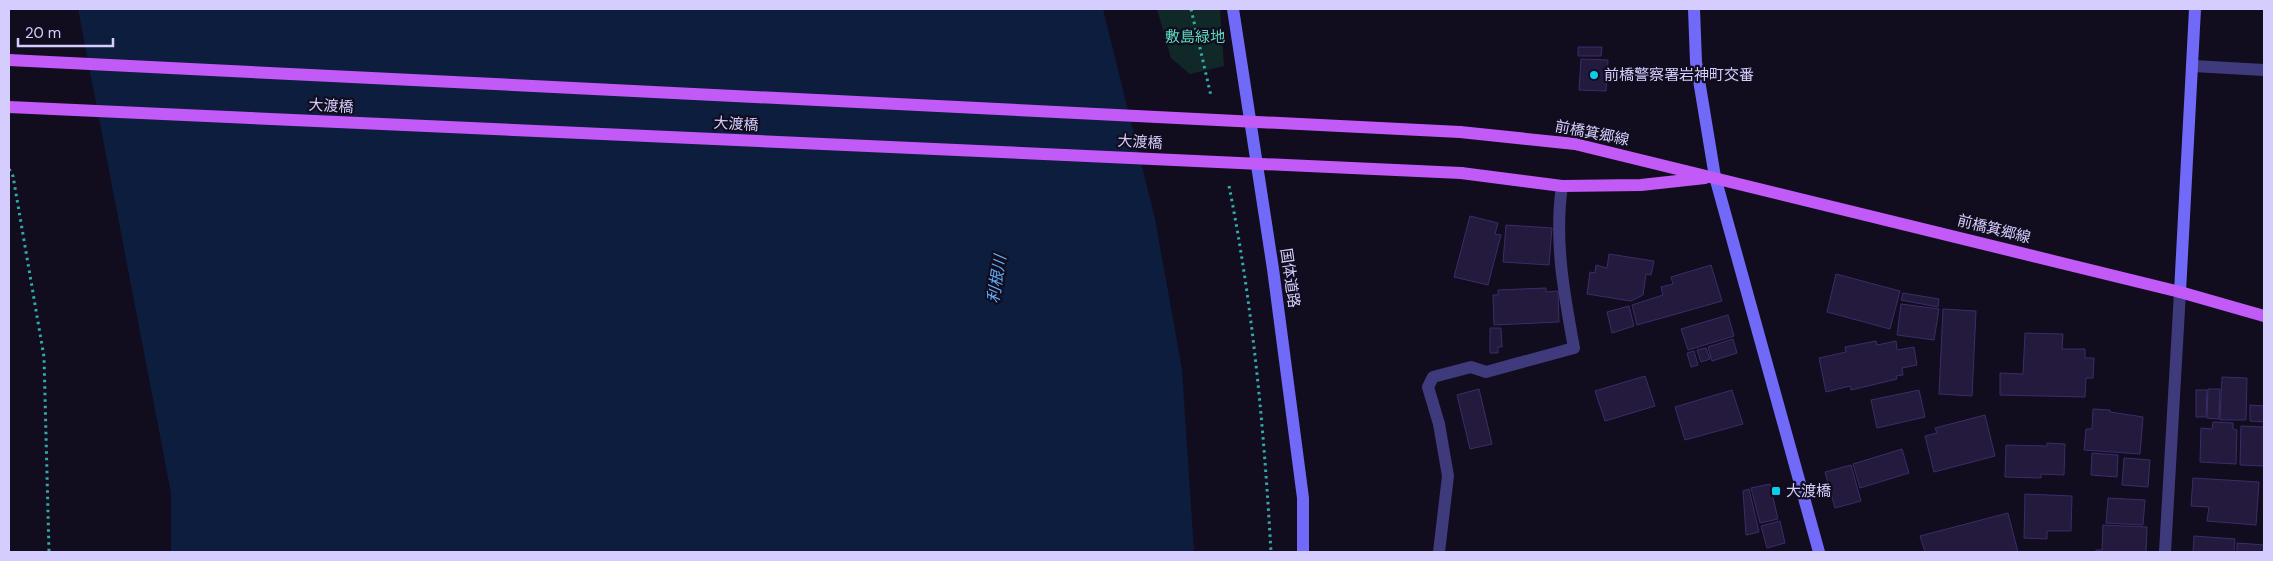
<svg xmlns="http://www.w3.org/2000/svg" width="2273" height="561" font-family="'DM Sans','Noto Sans JP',sans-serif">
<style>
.green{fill:#112828}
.water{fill:#0d1d3d}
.building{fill:#231a3e;stroke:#3b2d69}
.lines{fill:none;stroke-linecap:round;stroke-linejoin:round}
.path{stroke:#33aaa7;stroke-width:3;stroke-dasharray:2.5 4;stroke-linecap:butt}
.lane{stroke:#3f3a7b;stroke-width:12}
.street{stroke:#3f3a7b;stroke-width:12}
.secondary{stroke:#7169f8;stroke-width:12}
.primary{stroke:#c25af7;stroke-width:12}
.primary-bridge{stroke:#c25af7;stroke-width:12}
.poi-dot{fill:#0bccea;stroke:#110d1e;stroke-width:2}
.labels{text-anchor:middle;stroke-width:4.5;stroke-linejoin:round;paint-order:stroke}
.park-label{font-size:15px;fill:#5dd8be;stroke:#110d1e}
.poi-label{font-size:15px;fill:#d4cdfd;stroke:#110d1e;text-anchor:start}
.street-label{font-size:15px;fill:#d4cdfd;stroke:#110d1e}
.water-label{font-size:16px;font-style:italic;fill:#60acf7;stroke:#110d1e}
</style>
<rect width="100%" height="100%" fill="#110d1e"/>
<polygon class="green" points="1157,9 1220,9 1224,66 1190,74 1171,58"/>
<polygon class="water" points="78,9 1103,9 1155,219 1182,369 1194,552 171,552 171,493"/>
<g class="building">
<polygon points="1578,47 1602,47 1601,56 1578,56"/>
<polygon points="1581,59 1608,60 1606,91 1579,90"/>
<polygon points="1470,216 1498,223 1495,234 1501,235 1488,285 1454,277"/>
<polygon points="1506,225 1552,228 1549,265 1503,262"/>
<polygon points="1609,254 1654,261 1651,275 1646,274 1643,295 1631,301 1587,294 1590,272 1595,273 1596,265 1607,268"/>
<polygon points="1711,265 1722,301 1637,325 1632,305 1663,295 1661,287 1673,284 1671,277"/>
<polygon points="1836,274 1900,291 1890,329 1827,312"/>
<polygon points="1546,288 1546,292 1558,291 1559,322 1494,325 1493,295 1498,295 1498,290"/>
<polygon points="1903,293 1939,299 1938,307 1901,300"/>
<polygon points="1901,304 1939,309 1934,340 1897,335"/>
<polygon points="1629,306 1634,326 1612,333 1607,312"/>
<polygon points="1943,309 1976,311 1972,396 1939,394"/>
<polygon points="1728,315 1734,336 1688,350 1681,329"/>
<polygon points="1490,328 1501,328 1502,347 1498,347 1498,353 1490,353"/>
<polygon points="2025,333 2063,334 2062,349 2085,349 2085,358 2094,358 2093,378 2086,378 2085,397 2000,395 2000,373 2023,374"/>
<polygon points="1733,339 1737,353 1712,361 1708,347"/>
<polygon points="1876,341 1877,345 1896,341 1897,350 1914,347 1917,365 1902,368 1903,375 1896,376 1897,379 1851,390 1850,386 1826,392 1819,358 1846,352 1845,347"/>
<polygon points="1706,348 1710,359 1701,362 1697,350"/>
<polygon points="1694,351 1698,365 1691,367 1687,353"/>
<polygon points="1645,376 1655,406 1605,421 1595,391"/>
<polygon points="2222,377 2247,378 2246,420 2220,420"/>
<polygon points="1479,389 1492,444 1470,449 1457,395"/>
<polygon points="2208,389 2220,389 2219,419 2207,418"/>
<polygon points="1732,390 1743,424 1685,440 1675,407"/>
<polygon points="1919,390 1925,417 1877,428 1871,400"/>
<polygon points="2196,390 2207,390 2206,417 2196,417"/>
<polygon points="2250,405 2264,406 2264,422 2250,421"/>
<polygon points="2093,409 2110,410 2110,412 2143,417 2140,454 2084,450 2086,429 2092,429"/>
<polygon points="1985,415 1995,456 1934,472 1925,436 1937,433 1935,428"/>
<polygon points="2213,422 2233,423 2233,429 2237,430 2236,464 2200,462 2201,428 2212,429"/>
<polygon points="2241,426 2264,427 2264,466 2240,465"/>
<polygon points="2047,443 2065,444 2064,475 2041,474 2041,478 2005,477 2006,445 2047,446"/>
<polygon points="1902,449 1909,473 1860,488 1853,464"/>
<polygon points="2092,453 2118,455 2117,477 2091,475"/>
<polygon points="2124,458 2150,460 2148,487 2122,485"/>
<polygon points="1851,465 1861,501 1835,508 1825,472"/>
<polygon points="2193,478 2259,482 2256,525 2207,521 2209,507 2191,506"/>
<polygon points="1770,484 1778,519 1760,523 1751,488"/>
<polygon points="1749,489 1759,532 1746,535 1743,491"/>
<polygon points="2025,494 2072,496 2071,531 2047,531 2047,539 2024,538"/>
<polygon points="2108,498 2145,500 2143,525 2106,523"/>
<polygon points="2008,513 2018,552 1925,552 1920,536"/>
<polygon points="1780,521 1785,543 1767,548 1761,526"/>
<polygon points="2103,525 2147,527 2146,552 2096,552 2096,550 2102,550"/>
<polygon points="2194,536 2235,539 2234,552 2193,552"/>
<polygon points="2237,543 2264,545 2264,552 2237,552"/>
</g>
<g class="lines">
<g class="path">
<polyline points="1191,9 1211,96"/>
<polyline points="9,169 13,176 44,357 49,552"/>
<path d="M1229,186C1253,306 1264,430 1271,552"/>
</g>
<g class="lane">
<polyline points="2193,66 2264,70"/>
<path d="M1439,552L1448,476L1439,424L1428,387L1433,377L1471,367L1486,372L1574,348C1564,294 1554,240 1562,186"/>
</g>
<polyline class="street" points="2165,552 2180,292"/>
<g class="secondary">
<polyline points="1233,9 1273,269 1303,498 1303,552"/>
<polyline points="1694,9 1696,62 1715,177 1819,552"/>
<polyline points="2180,292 2195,9"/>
</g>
<g class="primary">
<polyline points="1460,132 1575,144 2180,292 2264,316"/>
<polyline points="1461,173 1562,186 1641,185 1705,178"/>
</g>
<g class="primary-bridge">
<polyline points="9,60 1460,132"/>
<polyline points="9,107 1461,173"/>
</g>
</g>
<g class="poi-dot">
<circle cx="1594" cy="75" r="5"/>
<rect x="1771" y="486" width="10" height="10" rx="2.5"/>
</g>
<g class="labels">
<g class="park-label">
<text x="1195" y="42">敷島緑地</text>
</g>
<g class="poi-label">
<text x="1604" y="80">前橋警察署岩神町交番</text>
<text x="1786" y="496">大渡橋</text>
</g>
<g class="street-label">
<text transform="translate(331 106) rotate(3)" y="5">大渡橋</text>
<text transform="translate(736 124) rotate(3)" y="5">大渡橋</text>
<text transform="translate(1592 133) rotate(11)" y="5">前橋箕郷線</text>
<text transform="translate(1140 142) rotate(3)" y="5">大渡橋</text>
<text transform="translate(1994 229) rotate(14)" y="5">前橋箕郷線</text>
<text transform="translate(1290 278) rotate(82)" y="5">国体道路</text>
</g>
<g class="water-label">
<text transform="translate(996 279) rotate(-81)" y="6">利根川</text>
</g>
</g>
<rect width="2273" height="561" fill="none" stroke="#d4cdfd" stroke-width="20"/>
<path d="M18 38v8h95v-8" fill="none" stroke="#d4cdfd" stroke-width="2.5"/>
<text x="25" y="38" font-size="15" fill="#d4cdfd" stroke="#110d1e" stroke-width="4" paint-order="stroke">20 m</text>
</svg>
